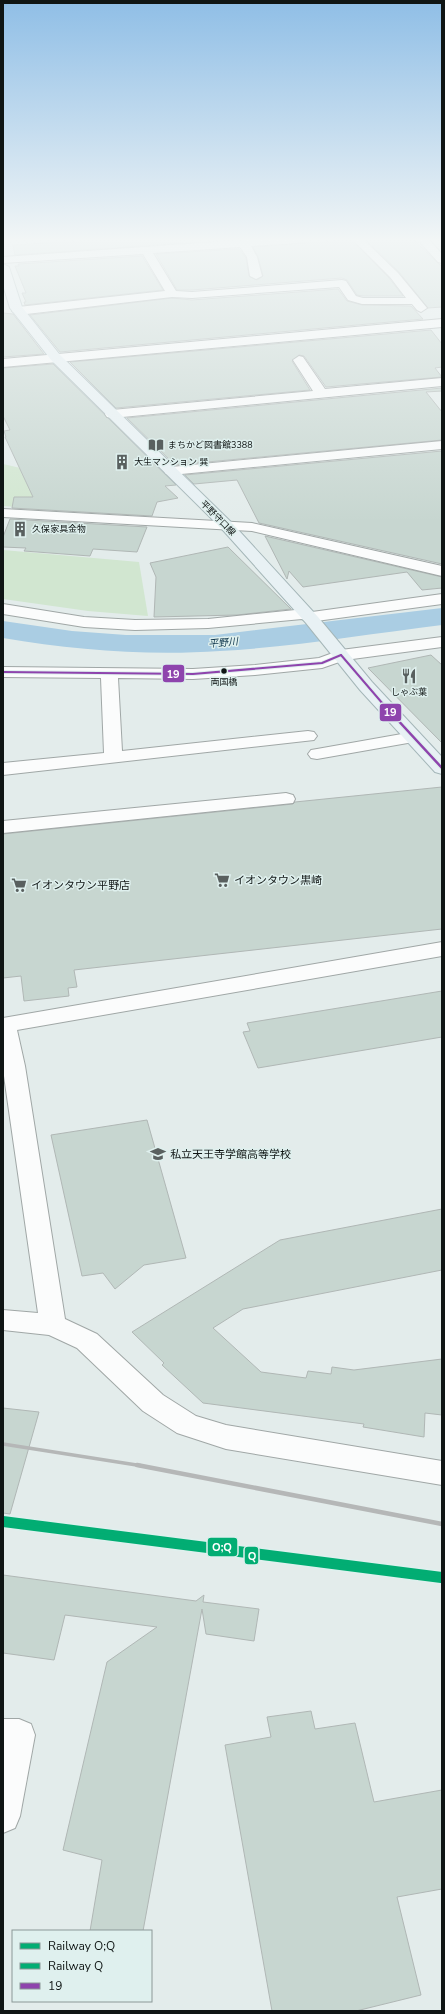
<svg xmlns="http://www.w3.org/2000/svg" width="445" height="2014" font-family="'Nunito Sans','Noto Sans JP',sans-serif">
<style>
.green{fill:#d1e6d0}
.water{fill:#aacde3}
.building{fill:#c7d6d0;stroke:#b0b7b5}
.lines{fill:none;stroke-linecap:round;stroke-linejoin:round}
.minor-casing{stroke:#a0a7a6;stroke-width:2}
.major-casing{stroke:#a4b6b8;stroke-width:2}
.minor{fill:#fbfcfc;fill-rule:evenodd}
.major{fill:#e8f1f4;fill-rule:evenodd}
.rail-far1{stroke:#b5b7b7;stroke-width:3.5}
.rail{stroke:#b5b7b7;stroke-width:4.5}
.bus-1-far1-casing{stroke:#dff0ee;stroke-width:4}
.bus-1-casing{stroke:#dff0ee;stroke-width:5}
.bus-1-far1{stroke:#8e44ad;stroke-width:2}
.bus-1{stroke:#8e44ad;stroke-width:2.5}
.rail-1-casing{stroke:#dff0ee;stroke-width:9}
.rail-2-casing{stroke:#dff0ee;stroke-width:9}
.rail-1{stroke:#02ad73;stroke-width:6}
.rail-2{stroke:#02ad73;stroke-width:6}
.bus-dot{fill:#0f1514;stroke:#dff0ee;stroke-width:1.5}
.labels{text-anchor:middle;stroke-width:3;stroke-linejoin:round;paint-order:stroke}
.far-poi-label{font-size:9px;fill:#0f1514;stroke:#dff0ee;text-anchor:start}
.far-street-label{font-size:9px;fill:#0f1514;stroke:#dff0ee}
.far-bus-label{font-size:9px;fill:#0f1514;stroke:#dff0ee}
.far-water-label{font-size:10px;font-style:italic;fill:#0f364c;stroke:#dff0ee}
.poi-label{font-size:11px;fill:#0f1514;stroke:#dff0ee;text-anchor:start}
.line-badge{stroke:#dff0ee;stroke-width:1.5}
.badge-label{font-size:11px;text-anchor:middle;font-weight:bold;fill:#fff}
</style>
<rect width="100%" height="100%" fill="#e3eceb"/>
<g class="green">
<polygon points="3,464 60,477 87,512 3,506"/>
<polygon points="3,550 139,562 148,616 88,611 3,599"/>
</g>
<path class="water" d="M442,608V625C368,634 294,647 220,651C148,656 74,650 3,638V621L72,631L126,635H215Z"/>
<g class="building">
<polygon points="99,240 181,240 184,243 15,255 13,245"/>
<polygon points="348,240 352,240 389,278 403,296 363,296 357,295 347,280 342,278 192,290 177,290 156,254 239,249 246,258 249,276 257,280 263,276 258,257 253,247"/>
<polygon points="366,240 414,240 442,267 442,307 428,308 399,272"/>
<polygon points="142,256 163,290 25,305 24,302 26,302 22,293 26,293 15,266 19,266 18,264"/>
<polygon points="338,289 347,301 362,305 411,306 423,319 60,352 30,315 172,298 192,300"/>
<polygon points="3,313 13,314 44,354 3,357"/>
<polygon points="431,330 442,344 442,367 435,368 442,377 326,387 304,356 299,355 292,361 310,390 116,408 70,362"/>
<polygon points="53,364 176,485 165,486 178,498 157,502 152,516 12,508 14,497 33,497 5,437 6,437 4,431 10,430 3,416 3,368"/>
<polygon points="442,388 442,391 426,392 442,412 442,440 175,465 127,418"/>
<polygon points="442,451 442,564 259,523 237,480 194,484 185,475"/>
<polygon points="10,519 147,527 137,552 93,549 90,556 24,551 26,548 3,547 3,537"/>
<polygon points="265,536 442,577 442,588 422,590 407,572 303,587 289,571 287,579"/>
<polygon points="228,547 291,609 237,615 154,617 156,577 150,563"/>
<polygon points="431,655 442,665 442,743 368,668"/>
<polygon points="442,787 442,929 74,970 77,987 68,988 69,996 24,1001 21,976 3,978 3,834 293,804 295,802"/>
<polygon points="442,991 442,1037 258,1068 243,1032 250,1031 247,1023"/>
<polygon points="147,1120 186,1258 144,1265 115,1289 103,1273 82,1276 51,1135"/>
<polygon points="442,1209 442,1270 243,1309 213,1328 261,1372 306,1378 308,1371 331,1374 332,1367 354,1370 442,1359 442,1415 425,1413 424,1437 363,1427 364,1424 203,1403 162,1365 164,1363 132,1332 280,1240"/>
<polygon points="3,1408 39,1412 10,1514 3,1513"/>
<polygon points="3,1575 196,1601 204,1595 203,1602 259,1609 254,1641 206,1634 202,1609 143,1931 90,1931 102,1860 63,1850 107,1662 157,1627 65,1615 54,1660 3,1653"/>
<polygon points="311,1711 315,1729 355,1723 374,1802 442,1790 442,1889 397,1897 421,1995 356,2011 272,2011 225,1745 271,1737 267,1717"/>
</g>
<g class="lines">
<g class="minor-casing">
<g id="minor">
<polygon points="243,240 302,240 297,243 251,246 257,257 262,276 256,279 250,276 247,257 240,247 153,253 176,291 192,292 342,280 346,281 356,296 363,298 406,298 390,277 353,240 364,240 398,273 427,308 421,312 417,310 412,304 362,304 348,300 339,287 192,298 172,297 18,315 12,311 18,307 165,291 143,254 3,263 3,257"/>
<polygon points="418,240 429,240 442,254 442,263 438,262"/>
<polygon points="442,319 442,327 3,367 3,359"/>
<polygon points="299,356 303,357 325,389 442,378 442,386 112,418 107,417 105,414 107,411 112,410 313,391 293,360"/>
<polygon points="442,441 442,449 171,475 166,474 164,471 166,468 171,467"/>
<polygon points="3,509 252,523 442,566 442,576 252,531 3,517"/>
<polygon points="442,594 442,604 309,622 302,619 208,628 135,630 84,627 3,614 3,604 84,617 135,620 208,619 305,609 312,612"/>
<polygon points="442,637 442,647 345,660 322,668 255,675 193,679 118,678 122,751 308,731 314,732 317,736 314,740 3,775 3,763 104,753 101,678 3,677 3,667 193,669 255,665 319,658 341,650"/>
<polygon points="413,732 419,733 422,737 419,741 317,759 311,758 308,754 311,750 317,749"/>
<polygon points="286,793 293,795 295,799 293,803 3,833 3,821"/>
<polygon points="442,942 442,956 17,1030 25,1066 65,1319 97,1334 163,1395 196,1416 226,1425 442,1461 442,1485 226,1449 177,1433 143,1411 77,1348 49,1335 3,1330 3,1310 38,1313 3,1069 3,1018"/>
<polygon points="3,1719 19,1719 31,1724 35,1735 20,1816 15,1828 3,1833"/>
</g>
</g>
<g class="major-casing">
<polygon id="major" points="3,264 9,267 22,307 60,355 231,522 318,617 372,682 442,757 442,774 435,772 360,690 306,623 221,528 52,361 10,308 3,285"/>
</g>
<use href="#minor" class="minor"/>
<use href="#major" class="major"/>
<polyline class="rail-far1" points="3,1444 143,1466"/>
<polyline class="rail" points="137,1465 442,1524"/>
<g class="bus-1-far1-casing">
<g id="bus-1-far1">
<polyline points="341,655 383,704"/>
<polyline points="3,672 193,674 322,663 341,655"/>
</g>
</g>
<g class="bus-1-casing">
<polyline id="bus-1" points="382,703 442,768"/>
</g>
<use href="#bus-1-far1" class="bus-1-far1"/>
<use href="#bus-1" class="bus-1"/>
<g class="rail-1-casing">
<polyline id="rail-1" points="3,1519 442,1575"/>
</g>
<g class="rail-2-casing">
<polyline id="rail-2" points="3,1524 441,1580"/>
</g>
<use href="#rail-1" class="rail-1"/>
<use href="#rail-2" class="rail-2"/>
</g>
<linearGradient id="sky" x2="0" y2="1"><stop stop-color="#8fbee6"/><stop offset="0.46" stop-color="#f2f6f6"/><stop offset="1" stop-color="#f2f6f6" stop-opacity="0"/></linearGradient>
<rect width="445" height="522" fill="url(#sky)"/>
<defs>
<g id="library-bare" transform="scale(1.2)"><path d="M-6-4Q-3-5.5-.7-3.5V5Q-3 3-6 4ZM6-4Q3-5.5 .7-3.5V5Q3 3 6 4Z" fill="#59605f" stroke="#dff0ee" stroke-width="2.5" paint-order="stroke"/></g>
<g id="building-bare" transform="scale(1.2)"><path d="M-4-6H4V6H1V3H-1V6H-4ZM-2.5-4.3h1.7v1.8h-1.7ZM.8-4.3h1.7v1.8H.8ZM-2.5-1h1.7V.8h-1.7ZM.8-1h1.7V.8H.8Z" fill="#59605f" stroke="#dff0ee" stroke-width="2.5" paint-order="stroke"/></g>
<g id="restaurant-bare" transform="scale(1.2)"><path d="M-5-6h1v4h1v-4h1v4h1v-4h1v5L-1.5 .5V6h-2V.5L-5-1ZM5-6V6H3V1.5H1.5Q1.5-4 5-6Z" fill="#59605f" stroke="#dff0ee" stroke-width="2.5" paint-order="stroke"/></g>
<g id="supermarket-bare" transform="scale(1.2)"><path d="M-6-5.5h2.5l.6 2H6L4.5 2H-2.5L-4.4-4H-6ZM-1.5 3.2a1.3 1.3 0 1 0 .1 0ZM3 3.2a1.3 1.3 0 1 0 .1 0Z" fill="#59605f" stroke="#dff0ee" stroke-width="2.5" paint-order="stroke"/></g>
<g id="school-bare" transform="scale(1.2)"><path d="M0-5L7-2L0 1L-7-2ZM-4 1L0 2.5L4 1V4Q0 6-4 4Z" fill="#59605f" stroke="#dff0ee" stroke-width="2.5" paint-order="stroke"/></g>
</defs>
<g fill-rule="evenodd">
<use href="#library-bare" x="156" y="445"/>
<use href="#building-bare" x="122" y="462"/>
<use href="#building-bare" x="20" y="529"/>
<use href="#restaurant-bare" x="409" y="676"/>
<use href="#supermarket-bare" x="222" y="880"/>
<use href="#supermarket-bare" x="19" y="885"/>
<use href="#school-bare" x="158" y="1154"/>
</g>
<circle class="bus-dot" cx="224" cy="671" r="3.5"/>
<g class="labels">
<g class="far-poi-label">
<text x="168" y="448">まちかど図書館3388</text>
<text x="134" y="465">大生マンション 巽</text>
<text x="32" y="532">久保家具金物</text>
<text x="409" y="695" text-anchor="middle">しゃぶ葉</text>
</g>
<g class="far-street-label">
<text transform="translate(218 518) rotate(45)" y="3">平野守口線</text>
</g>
<g class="far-bus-label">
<text x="224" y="685">両国橋</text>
</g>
<g class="far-water-label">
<text transform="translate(223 642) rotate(-5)" y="4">平野川</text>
</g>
<g class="poi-label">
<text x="234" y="884">イオンタウン黒崎</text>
<text x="31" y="889">イオンタウン平野店</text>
<text x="170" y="1158">私立天王寺学館高等学校</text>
</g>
</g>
<g class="line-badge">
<rect x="162" y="664" width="23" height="19" rx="4" fill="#8e44ad"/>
<rect x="379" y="703" width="23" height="19" rx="4" fill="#8e44ad"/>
<rect x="207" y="1537" width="31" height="20" rx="4" fill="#02ad73"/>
<rect x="244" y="1546" width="15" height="19" rx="4" fill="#02ad73"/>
</g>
<g class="badge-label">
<text x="173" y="678">19</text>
<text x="390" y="716">19</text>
<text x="222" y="1551">O;Q</text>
<text x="252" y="1560">Q</text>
</g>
<rect width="445" height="2014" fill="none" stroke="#0f1514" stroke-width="8"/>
<rect x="12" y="1930" width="140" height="72" fill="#dff0ee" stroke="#8c9897"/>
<rect x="20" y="1943" width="20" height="6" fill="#02ad73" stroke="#8c9897"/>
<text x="48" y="1950" font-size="12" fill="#0f1514">Railway O;Q</text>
<rect x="20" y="1963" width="20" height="6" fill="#02ad73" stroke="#8c9897"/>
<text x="48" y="1970" font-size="12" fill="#0f1514">Railway Q</text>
<rect x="20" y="1983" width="20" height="6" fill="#8e44ad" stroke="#8c9897"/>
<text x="48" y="1990" font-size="12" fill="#0f1514">19</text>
</svg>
